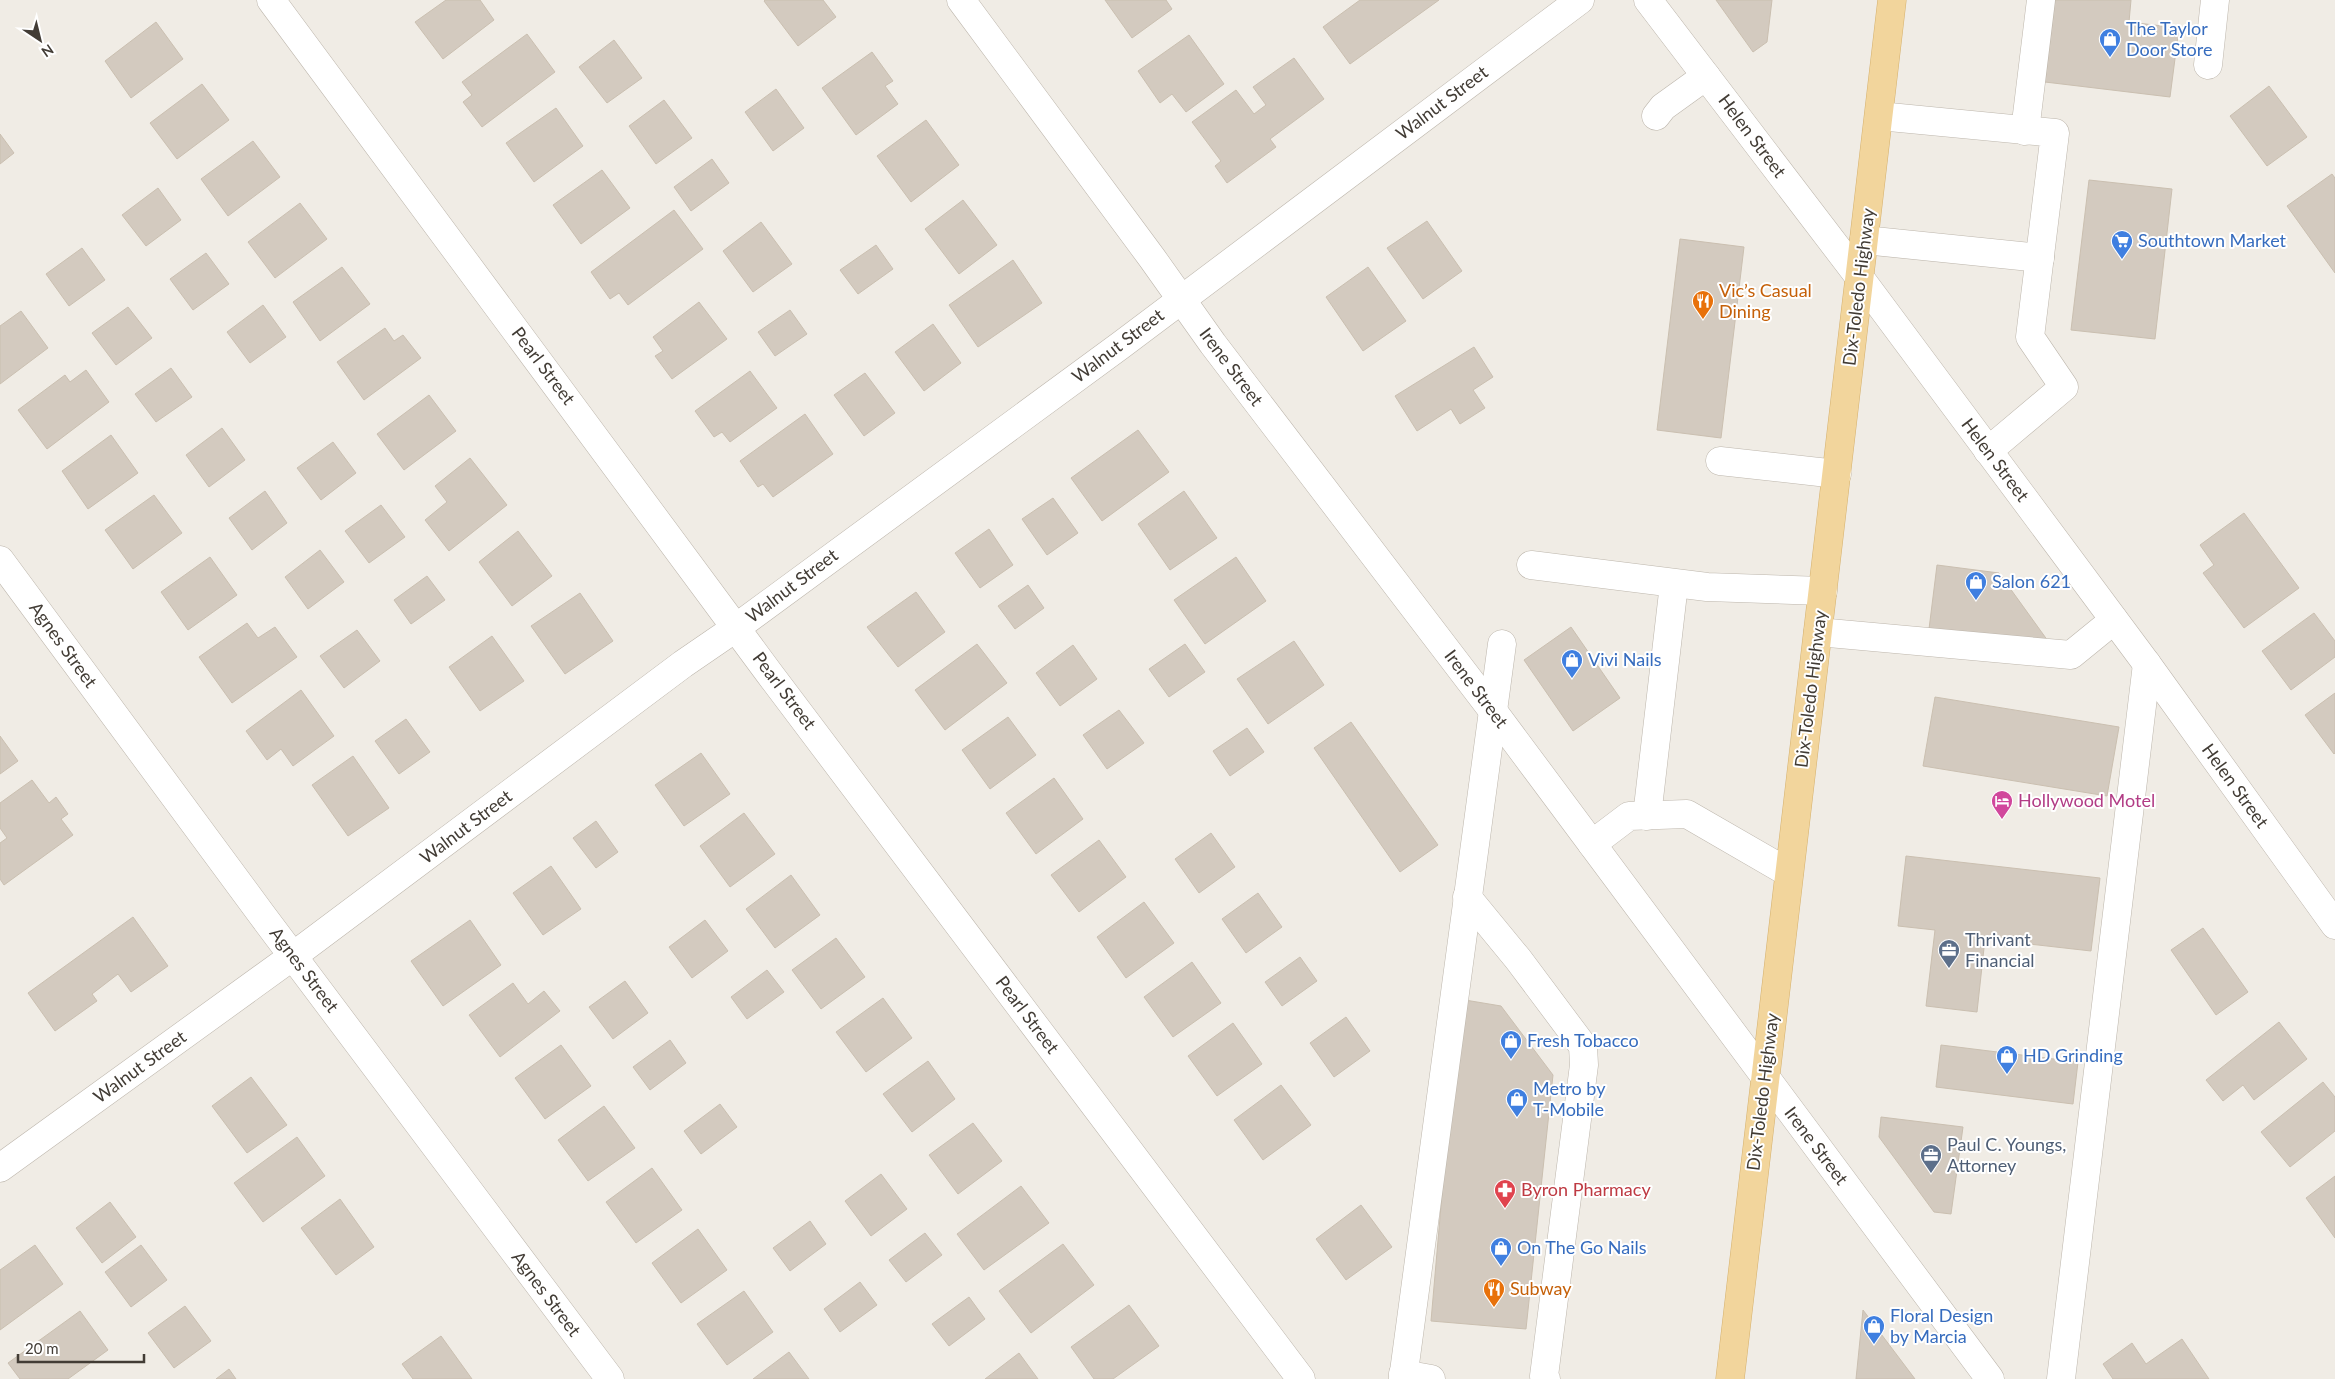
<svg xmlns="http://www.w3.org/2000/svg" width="2335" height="1379" font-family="Lato,sans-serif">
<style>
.building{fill:#d3cabf;stroke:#cabfb0}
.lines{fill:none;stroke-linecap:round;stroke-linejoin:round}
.minor-casing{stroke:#bdb6ac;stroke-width:29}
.major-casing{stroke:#d5b16e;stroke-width:29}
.minor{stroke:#fff;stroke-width:28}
.major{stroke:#f2d59c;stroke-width:28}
.labels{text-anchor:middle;stroke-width:4;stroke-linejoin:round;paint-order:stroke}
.shop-label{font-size:18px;fill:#366cbe;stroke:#fff;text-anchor:start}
.street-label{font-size:18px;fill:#423c35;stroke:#fff}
.food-label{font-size:18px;fill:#c56008;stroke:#fff;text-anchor:start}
.hotel-label{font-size:18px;fill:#b23c85;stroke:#fff;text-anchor:start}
.service-label{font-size:18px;fill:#4e5e75;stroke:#fff;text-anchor:start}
.health-label{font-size:18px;fill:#be3a42;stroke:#fff;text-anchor:start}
</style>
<rect width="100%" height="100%" fill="#f0ece5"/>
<g class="building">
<polygon points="446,0 480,0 494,20 443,59 415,22"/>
<polygon points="765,0 823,0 836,17 798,46 764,1"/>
<polygon points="1105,0 1166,0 1172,9 1132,38"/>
<polygon points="1360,0 1439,0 1350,64 1323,27"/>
<polygon points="1716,0 1772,0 1767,42 1753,52"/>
<polygon points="2055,0 2131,0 2129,22 2179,28 2170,97 2045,82"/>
<polygon points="156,22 183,59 131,98 105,61"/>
<polygon points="527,34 555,72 482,127 463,102 472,95 462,82"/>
<polygon points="1189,35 1224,84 1186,112 1172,94 1160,103 1138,71"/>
<polygon points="614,40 642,78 607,103 579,67"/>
<polygon points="872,52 893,81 885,86 898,104 856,135 822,88"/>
<polygon points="1294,58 1324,99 1270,139 1276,147 1227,183 1215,166 1221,161 1192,122 1236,90 1254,114 1266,105 1253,87"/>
<polygon points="202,84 229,120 177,159 150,123"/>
<polygon points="2269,86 2307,137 2267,166 2230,116"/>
<polygon points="776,89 804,128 773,151 745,112"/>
<polygon points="664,100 692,138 656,164 629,126"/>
<polygon points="556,108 583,146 534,182 506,143"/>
<polygon points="926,120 959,165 911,202 877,156"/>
<polygon points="0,134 14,153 0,164"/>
<polygon points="253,141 280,177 228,216 201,179"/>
<polygon points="712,159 729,183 691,211 674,187"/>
<polygon points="602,170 630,208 581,244 553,205"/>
<polygon points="2332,174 2335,178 2335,273 2287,206"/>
<polygon points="2089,180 2172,189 2155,339 2071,330"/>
<polygon points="158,188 181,220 146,246 122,215"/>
<polygon points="963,200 997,245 959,274 925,229"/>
<polygon points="300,203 327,239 275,278 248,242"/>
<polygon points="674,210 703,249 628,305 619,293 610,299 591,272"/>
<polygon points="1427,221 1462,271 1423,299 1387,248"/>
<polygon points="761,222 792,264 753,292 723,251"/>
<polygon points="1680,239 1744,247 1721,438 1657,430"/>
<polygon points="876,245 893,269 858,294 840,270"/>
<polygon points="82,248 105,280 69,306 46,274"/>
<polygon points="206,253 229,284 193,310 170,279"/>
<polygon points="1013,260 1042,303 978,347 949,305"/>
<polygon points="342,267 370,304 320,341 293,302"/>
<polygon points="1368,267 1406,321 1363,351 1326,297"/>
<polygon points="699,302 727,339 672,379 655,356 663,351 653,337"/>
<polygon points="263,305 286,337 250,363 227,332"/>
<polygon points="128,307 152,338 116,365 92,333"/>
<polygon points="790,310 807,334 775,356 758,332"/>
<polygon points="21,311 48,348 0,384 0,326"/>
<polygon points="933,324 961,363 924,391 895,352"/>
<polygon points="385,328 394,341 403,335 421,358 364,400 337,362"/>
<polygon points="1474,347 1493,377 1473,390 1485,408 1460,424 1451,409 1417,431 1395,396"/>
<polygon points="171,368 192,397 156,422 135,394"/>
<polygon points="86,370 109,402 47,449 18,410 65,375 70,382"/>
<polygon points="750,371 777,408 730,442 722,432 714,437 695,411"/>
<polygon points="865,373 895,413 864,436 834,395"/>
<polygon points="429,395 456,431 404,470 377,434"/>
<polygon points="805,414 833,454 773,497 763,484 758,487 740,461"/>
<polygon points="222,428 245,460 209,487 186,455"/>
<polygon points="1138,430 1169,472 1102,521 1071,478"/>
<polygon points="111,435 138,473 88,509 62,471"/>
<polygon points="333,442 356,473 321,500 297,468"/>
<polygon points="470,458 507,505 449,551 425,520 447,502 435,486"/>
<polygon points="265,491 287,523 252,550 229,518"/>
<polygon points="1184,491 1217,538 1170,570 1138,524"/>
<polygon points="154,495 182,533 133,569 105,530"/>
<polygon points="1053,498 1078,533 1047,555 1022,519"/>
<polygon points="381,505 405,537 369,563 345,531"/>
<polygon points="2244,513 2299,588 2244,628 2203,573 2214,565 2200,545"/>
<polygon points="989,529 1013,565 980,588 955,553"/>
<polygon points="518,531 552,576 512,606 479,562"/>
<polygon points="320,550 344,582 308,609 285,577"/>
<polygon points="210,557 237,595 188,630 161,592"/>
<polygon points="1236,557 1266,601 1205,644 1174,600"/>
<polygon points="1937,565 1999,573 2048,641 1929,629"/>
<polygon points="427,576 445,600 411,624 394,600"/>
<polygon points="1028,585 1044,608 1015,629 998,606"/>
<polygon points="916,592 945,632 898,667 867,627"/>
<polygon points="580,593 613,641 565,674 531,626"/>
<polygon points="2314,613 2335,641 2335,657 2291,690 2262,651"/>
<polygon points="247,623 258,638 275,627 297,657 232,703 199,657"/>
<polygon points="1571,627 1620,698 1573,731 1524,660"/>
<polygon points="357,630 380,661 344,688 320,656"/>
<polygon points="492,636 524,681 480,711 449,667"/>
<polygon points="1294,641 1324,685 1268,724 1237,679"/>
<polygon points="977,644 1007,683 945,730 915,690"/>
<polygon points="1185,644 1205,672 1169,697 1149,669"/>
<polygon points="1073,645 1097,679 1060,706 1036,673"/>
<polygon points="301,690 334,736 293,766 281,749 267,760 246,731"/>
<polygon points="2335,693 2335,753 2334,754 2305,715"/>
<polygon points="1935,697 2119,727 2107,796 1923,766"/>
<polygon points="1119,710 1144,743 1107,769 1083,735"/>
<polygon points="1008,717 1036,755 990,789 962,750"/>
<polygon points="406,719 430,752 399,774 375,741"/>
<polygon points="1351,722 1438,845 1400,872 1314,748"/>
<polygon points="1247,728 1264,752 1230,776 1213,751"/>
<polygon points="0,736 18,761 0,774"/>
<polygon points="701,753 730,794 684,826 655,785"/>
<polygon points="353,756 389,808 348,836 312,785"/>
<polygon points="1054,778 1083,819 1036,854 1006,813"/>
<polygon points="32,780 49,803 56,797 68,814 61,819 73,835 4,885 0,879 0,843 7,838 0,828 0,803"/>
<polygon points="744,813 775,854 730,887 700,846"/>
<polygon points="596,821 618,852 596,868 573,838"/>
<polygon points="1211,833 1235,867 1199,893 1175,859"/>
<polygon points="1099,840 1126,877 1079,912 1051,875"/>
<polygon points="1906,856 2100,878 2091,951 1985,939 1977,1012 1926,1006 1935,930 1898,926"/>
<polygon points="551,866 581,909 543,935 513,893"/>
<polygon points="791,875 820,915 775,948 746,909"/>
<polygon points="1258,893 1282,927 1246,953 1222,919"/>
<polygon points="1144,902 1174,943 1126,978 1097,937"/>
<polygon points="133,917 168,966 131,992 118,974 92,994 97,1001 55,1031 28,993"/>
<polygon points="470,920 501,965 443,1006 411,961"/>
<polygon points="705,920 728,951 692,978 669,947"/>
<polygon points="2203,928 2248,992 2216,1015 2171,950"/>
<polygon points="836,938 865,977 821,1009 792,970"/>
<polygon points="1300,957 1317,981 1282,1006 1265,982"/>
<polygon points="1192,962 1221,1003 1173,1037 1144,997"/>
<polygon points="767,970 784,992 747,1019 731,997"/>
<polygon points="625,981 648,1013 613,1039 589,1007"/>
<polygon points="513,983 528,1004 544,991 560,1011 500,1057 469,1015"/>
<polygon points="883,998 912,1038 866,1072 836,1032"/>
<polygon points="1459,999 1501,1006 1553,1075 1526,1329 1431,1321"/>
<polygon points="1346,1017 1370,1051 1334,1077 1310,1043"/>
<polygon points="2279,1022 2307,1059 2254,1100 2243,1085 2223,1101 2206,1080"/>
<polygon points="1233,1023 1262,1064 1217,1096 1188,1056"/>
<polygon points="670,1040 686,1063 650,1090 633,1067"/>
<polygon points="561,1045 591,1086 545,1119 515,1078"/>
<polygon points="1941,1045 2078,1062 2073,1104 1936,1087"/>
<polygon points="928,1061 955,1099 912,1132 883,1094"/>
<polygon points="251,1077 287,1125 247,1153 212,1106"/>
<polygon points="2323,1082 2335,1097 2335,1131 2290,1167 2261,1132"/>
<polygon points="1281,1085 1311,1125 1263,1160 1234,1120"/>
<polygon points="720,1104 737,1127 701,1154 684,1131"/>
<polygon points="604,1106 635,1148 588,1181 558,1140"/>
<polygon points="1881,1117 1963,1127 1951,1214 1934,1212 1879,1137"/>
<polygon points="973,1123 1002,1161 958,1194 929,1155"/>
<polygon points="297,1137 325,1176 263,1222 234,1183"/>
<polygon points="652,1168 682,1210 636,1243 606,1202"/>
<polygon points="881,1174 907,1209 871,1236 845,1201"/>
<polygon points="2335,1176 2335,1238 2306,1198"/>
<polygon points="1021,1186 1049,1223 984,1270 957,1234"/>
<polygon points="340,1199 374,1247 336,1275 301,1228"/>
<polygon points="110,1202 136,1237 102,1263 76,1228"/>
<polygon points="1361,1205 1392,1247 1346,1280 1316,1239"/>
<polygon points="810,1221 826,1244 790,1271 773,1248"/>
<polygon points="698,1229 727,1270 681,1303 652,1263"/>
<polygon points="925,1233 942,1255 906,1282 889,1260"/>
<polygon points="1063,1244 1094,1285 1031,1333 999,1291"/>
<polygon points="35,1245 63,1284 0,1330 0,1270"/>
<polygon points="141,1245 167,1280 131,1307 105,1272"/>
<polygon points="860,1282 877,1305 840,1332 824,1309"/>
<polygon points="744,1291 773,1332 727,1365 697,1324"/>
<polygon points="969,1297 985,1319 949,1346 932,1324"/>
<polygon points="1129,1305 1159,1346 1113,1379 1094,1379 1071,1347"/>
<polygon points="185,1306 211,1341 174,1368 148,1333"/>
<polygon points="1863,1310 1915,1379 1856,1379"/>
<polygon points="80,1311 108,1350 68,1379 20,1379 8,1363"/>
<polygon points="441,1336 472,1379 413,1379 402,1364"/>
<polygon points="2182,1339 2209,1379 2113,1379 2103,1364 2132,1343 2146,1364"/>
<polygon points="789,1352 809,1379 753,1379"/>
<polygon points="1019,1353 1038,1379 985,1379"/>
<polygon points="229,1369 236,1379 216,1379"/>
</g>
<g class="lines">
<g class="minor-casing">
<g id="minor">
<polyline points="271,0 769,673 1301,1379"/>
<polyline points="961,0 1152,258 1213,344 1493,711 1990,1379"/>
<polyline points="1648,0 1860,278 2147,664 2335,925"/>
<polyline points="2208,65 2215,0"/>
<polyline points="1656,116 1663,107 1706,76"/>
<polyline points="1879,116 2055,133 2030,337 2064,387 1988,451"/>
<polyline points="2025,131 2041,0"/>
<polyline points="1864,240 2040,258"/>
<polyline points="1720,461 1837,474"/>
<polyline points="0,560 262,915 610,1379"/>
<polyline points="1531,565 1707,587 1823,591"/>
<polyline points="1818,632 2071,655 2114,620"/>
<polyline points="1647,816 1674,584"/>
<polyline points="1592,844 1629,816 1687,814 1789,873"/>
<polyline points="1467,897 1518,959 1583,1046 1584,1065 1544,1376 1546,1379"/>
<polyline points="0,1168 293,956 683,664 737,627 1121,345 1580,0"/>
<polyline points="1403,1374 1431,1379"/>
<polyline points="1403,1379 1502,644"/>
<polyline points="2061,1379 2147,664"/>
</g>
</g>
<g class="major-casing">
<polyline id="major" points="1730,1379 1892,0"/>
</g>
<use href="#minor" class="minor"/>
<use href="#major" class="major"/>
</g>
<defs>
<g id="shop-pin" transform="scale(1.125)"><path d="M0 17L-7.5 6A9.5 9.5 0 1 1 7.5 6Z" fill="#3f7fe0" stroke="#fff"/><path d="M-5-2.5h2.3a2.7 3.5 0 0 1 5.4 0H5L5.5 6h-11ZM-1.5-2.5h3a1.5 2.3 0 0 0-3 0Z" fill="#fff"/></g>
<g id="supermarket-pin" transform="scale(1.125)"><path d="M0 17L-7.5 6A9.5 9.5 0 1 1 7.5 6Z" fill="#3f7fe0" stroke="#fff"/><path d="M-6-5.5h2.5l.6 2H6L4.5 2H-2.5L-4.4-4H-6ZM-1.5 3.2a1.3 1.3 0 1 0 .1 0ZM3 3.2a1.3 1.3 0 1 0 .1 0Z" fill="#fff"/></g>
<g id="restaurant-pin" transform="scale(1.125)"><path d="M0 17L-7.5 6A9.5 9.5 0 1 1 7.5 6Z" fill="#e8710a" stroke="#fff"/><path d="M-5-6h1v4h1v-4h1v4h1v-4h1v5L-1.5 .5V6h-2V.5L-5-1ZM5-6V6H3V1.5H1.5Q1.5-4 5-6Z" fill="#fff"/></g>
<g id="hotel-pin" transform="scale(1.125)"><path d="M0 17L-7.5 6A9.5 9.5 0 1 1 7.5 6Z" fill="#d1479c" stroke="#fff"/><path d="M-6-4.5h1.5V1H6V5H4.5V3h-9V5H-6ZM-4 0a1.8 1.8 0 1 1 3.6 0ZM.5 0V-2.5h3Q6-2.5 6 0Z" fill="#fff"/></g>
<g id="office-pin" transform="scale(1.125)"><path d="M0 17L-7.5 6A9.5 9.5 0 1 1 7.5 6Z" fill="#5c6f8a" stroke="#fff"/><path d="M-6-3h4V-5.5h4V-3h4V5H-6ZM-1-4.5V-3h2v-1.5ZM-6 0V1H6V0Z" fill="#fff"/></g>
<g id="pharmacy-pin" transform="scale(1.125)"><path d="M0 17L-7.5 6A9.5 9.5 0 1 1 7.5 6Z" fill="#e0444e" stroke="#fff"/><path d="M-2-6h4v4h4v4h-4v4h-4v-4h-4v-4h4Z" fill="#fff"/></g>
</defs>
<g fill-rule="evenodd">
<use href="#shop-pin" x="2110" y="39"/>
<use href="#supermarket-pin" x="2122" y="241"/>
<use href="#restaurant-pin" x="1703" y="301"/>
<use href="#shop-pin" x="1976" y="582"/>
<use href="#shop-pin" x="1572" y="660"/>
<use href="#hotel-pin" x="2002" y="801"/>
<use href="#office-pin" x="1949" y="950"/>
<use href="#shop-pin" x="1511" y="1041"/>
<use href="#shop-pin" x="2007" y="1056"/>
<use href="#shop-pin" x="1517" y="1099"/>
<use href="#office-pin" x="1931" y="1155"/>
<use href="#pharmacy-pin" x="1505" y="1190"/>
<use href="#shop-pin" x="1501" y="1248"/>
<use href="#restaurant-pin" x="1494" y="1289"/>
<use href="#shop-pin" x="1874" y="1326"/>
</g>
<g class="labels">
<g class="shop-label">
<text x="2126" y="35">The Taylor<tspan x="2126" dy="21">Door Store</tspan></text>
<text x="2138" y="247">Southtown Market</text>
<text x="1992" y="588">Salon 621</text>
<text x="1588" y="666">Vivi Nails</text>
<text x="1527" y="1047">Fresh Tobacco</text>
<text x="2023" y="1062">HD Grinding</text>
<text x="1533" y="1095">Metro by<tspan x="1533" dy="21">T-Mobile</tspan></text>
<text x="1517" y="1254">On The Go Nails</text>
<text x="1890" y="1322">Floral Design<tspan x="1890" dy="21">by Marcia</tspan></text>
</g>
<g class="street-label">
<text transform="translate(1442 103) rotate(-37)" y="6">Walnut Street</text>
<text transform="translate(1752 136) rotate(53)" y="6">Helen Street</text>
<text transform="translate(1859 287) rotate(-83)" y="6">Dix-Toledo Highway</text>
<text transform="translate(1118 346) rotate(-37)" y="6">Walnut Street</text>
<text transform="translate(543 366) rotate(53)" y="6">Pearl Street</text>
<text transform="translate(1231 367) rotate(53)" y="6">Irene Street</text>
<text transform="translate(1995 460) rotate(53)" y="6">Helen Street</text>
<text transform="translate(792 586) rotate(-37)" y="6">Walnut Street</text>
<text transform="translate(63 645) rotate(54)" y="6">Agnes Street</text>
<text transform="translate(1476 689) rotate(53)" y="6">Irene Street</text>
<text transform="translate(1811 689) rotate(-83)" y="6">Dix-Toledo Highway</text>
<text transform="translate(784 691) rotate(53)" y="6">Pearl Street</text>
<text transform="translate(2235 786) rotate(54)" y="6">Helen Street</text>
<text transform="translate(466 827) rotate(-37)" y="6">Walnut Street</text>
<text transform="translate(304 970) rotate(53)" y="6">Agnes Street</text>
<text transform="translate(1027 1015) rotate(53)" y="6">Pearl Street</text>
<text transform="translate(140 1067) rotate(-36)" y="6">Walnut Street</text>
<text transform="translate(1763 1092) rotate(-83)" y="6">Dix-Toledo Highway</text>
<text transform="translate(1816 1146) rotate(53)" y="6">Irene Street</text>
<text transform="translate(546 1294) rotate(53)" y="6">Agnes Street</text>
</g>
<g class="food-label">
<text x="1719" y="297">Vic’s Casual<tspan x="1719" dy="21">Dining</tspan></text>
<text x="1510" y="1295">Subway</text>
</g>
<g class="hotel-label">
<text x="2018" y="807">Hollywood Motel</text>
</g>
<g class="service-label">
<text x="1965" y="946">Thrivant<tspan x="1965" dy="21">Financial</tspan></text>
<text x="1947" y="1151">Paul C. Youngs,<tspan x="1947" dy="21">Attorney</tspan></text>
</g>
<g class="health-label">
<text x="1521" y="1196">Byron Pharmacy</text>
</g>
</g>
<g transform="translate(40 40) rotate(145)" stroke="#ffffff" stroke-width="4" paint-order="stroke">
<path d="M0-4L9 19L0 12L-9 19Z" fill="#423c35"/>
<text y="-8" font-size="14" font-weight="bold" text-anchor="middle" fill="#423c35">N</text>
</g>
<path d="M18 1354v8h126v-8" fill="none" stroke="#423c35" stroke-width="2.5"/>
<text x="25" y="1354" font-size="15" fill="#423c35" stroke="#ffffff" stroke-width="4" paint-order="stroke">20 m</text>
</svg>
